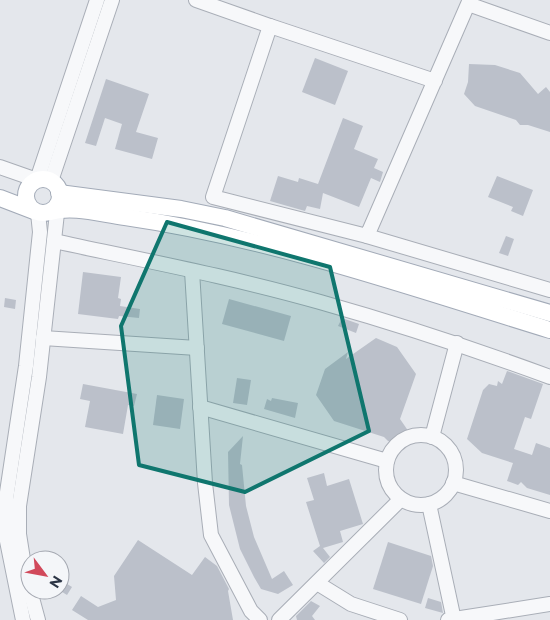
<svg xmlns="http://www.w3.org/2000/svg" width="550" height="620" font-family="Montserrat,sans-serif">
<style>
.building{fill:#bbc0ca}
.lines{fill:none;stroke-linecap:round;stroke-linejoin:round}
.minor-casing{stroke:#a9aeb7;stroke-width:16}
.major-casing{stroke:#a3abb8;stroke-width:18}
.minor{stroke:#f7f8fa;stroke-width:14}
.major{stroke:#fff;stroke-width:16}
.marked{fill:#0f766e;fill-opacity:0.2;stroke:#0f766e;stroke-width:4;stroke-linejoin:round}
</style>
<rect width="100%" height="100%" fill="#e4e7ec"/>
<g class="building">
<polygon points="315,58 348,71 335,105 302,92"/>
<polygon points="469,64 495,65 520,73 538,94 546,87 550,92 550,132 528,125 520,125 516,120 475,106 464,94 468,82"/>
<polygon points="106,79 149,94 136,132 158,138 152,159 115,149 122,124 105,118 96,146 85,143"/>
<polygon points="343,118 363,126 354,149 378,159 374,168 383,172 380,182 371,178 359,207 323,193 320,209 307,206 305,211 270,201 278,176 298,182 299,178 318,184"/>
<polygon points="497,176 533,190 523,216 511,211 513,207 488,197"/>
<polygon points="506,236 514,239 508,256 499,253"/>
<polygon points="83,272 121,277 118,298 121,299 120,306 140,309 139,318 119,316 118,319 78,314"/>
<polygon points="5,298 16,300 15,309 4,307"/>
<polygon points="229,299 291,316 284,341 222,324"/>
<polygon points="342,318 359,324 356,333 338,326"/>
<polygon points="376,338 397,347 416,374 400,419 411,435 398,444 388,441 384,437 334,421 316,395 325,369 348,352 346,359"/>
<polygon points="507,371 543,384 531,419 525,417 514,449 532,455 536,443 550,448 550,495 527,488 521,482 518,485 507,481 513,463 482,453 467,439 483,390 489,384 497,386 498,381 502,384"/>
<polygon points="237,378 251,380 247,405 233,403"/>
<polygon points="83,384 137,394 134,406 128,405 123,434 85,427 90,401 80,399"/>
<polygon points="157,395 184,399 180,429 153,425"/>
<polygon points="272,398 298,403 295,418 264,409 267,399 271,401"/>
<polygon points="243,436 240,464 242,465 246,506 254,537 272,579 284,571 293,585 278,594 261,589 254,577 240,549 229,505 228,452"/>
<polygon points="324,473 327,486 349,479 363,524 340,531 343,542 323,548 330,557 324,563 313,551 320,546 306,502 314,500 307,478"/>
<polygon points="138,540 192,575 205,557 217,566 229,589 228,591 233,620 88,620 72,610 81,596 98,607 116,600 114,576"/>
<polygon points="388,542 431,556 433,566 421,604 373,589"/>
<polygon points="64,582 72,587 67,595 59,590"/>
<polygon points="428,598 441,602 443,613 425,608"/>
<polygon points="311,601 320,606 312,616 315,620 297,620 296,616"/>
</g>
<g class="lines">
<g class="minor-casing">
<g id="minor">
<polyline points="196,0 270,26"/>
<polyline points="435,81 270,26 213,197 367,236 468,4 550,33"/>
<polyline points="0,167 37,180 97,0"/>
<polyline points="51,181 112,0"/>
<polyline points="367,236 550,290"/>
<path d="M54,241C142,260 232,277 320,302C398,324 474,349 550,377"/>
<polyline points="192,271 205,483 211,535 251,611 260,620"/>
<polyline points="43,338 197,348"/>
<polyline points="200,407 387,461"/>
<circle cx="421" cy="470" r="35"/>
<polyline points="432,437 457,343"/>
<polyline points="453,483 550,511"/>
<polyline points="429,504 454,620"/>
<polyline points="317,583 351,604 400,620"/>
<polyline points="23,620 6,536 6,499 26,366 40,232 38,213"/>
<polyline points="38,620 25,572 19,534 19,506 39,377 58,204"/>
<polyline points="279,620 401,499"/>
<polyline points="448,620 550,604"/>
</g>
</g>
<g class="major-casing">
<g id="major">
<circle cx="43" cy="196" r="17"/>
<polyline points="59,193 181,209 225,218 550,313"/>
<polyline points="0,198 34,211"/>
<path d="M50,212C73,205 101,214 125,217C270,238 410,287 550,330"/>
</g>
</g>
<use href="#minor" class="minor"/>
<use href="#major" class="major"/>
</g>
<path class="marked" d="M167,222L330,267L369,431L245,492L139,465L121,326Z"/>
<g transform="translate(45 575) rotate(122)"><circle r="24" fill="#f4f6f9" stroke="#a4a8b1"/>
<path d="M0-4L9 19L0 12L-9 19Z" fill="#d1495b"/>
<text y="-8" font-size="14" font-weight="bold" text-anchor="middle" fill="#2b3445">N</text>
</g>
</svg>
